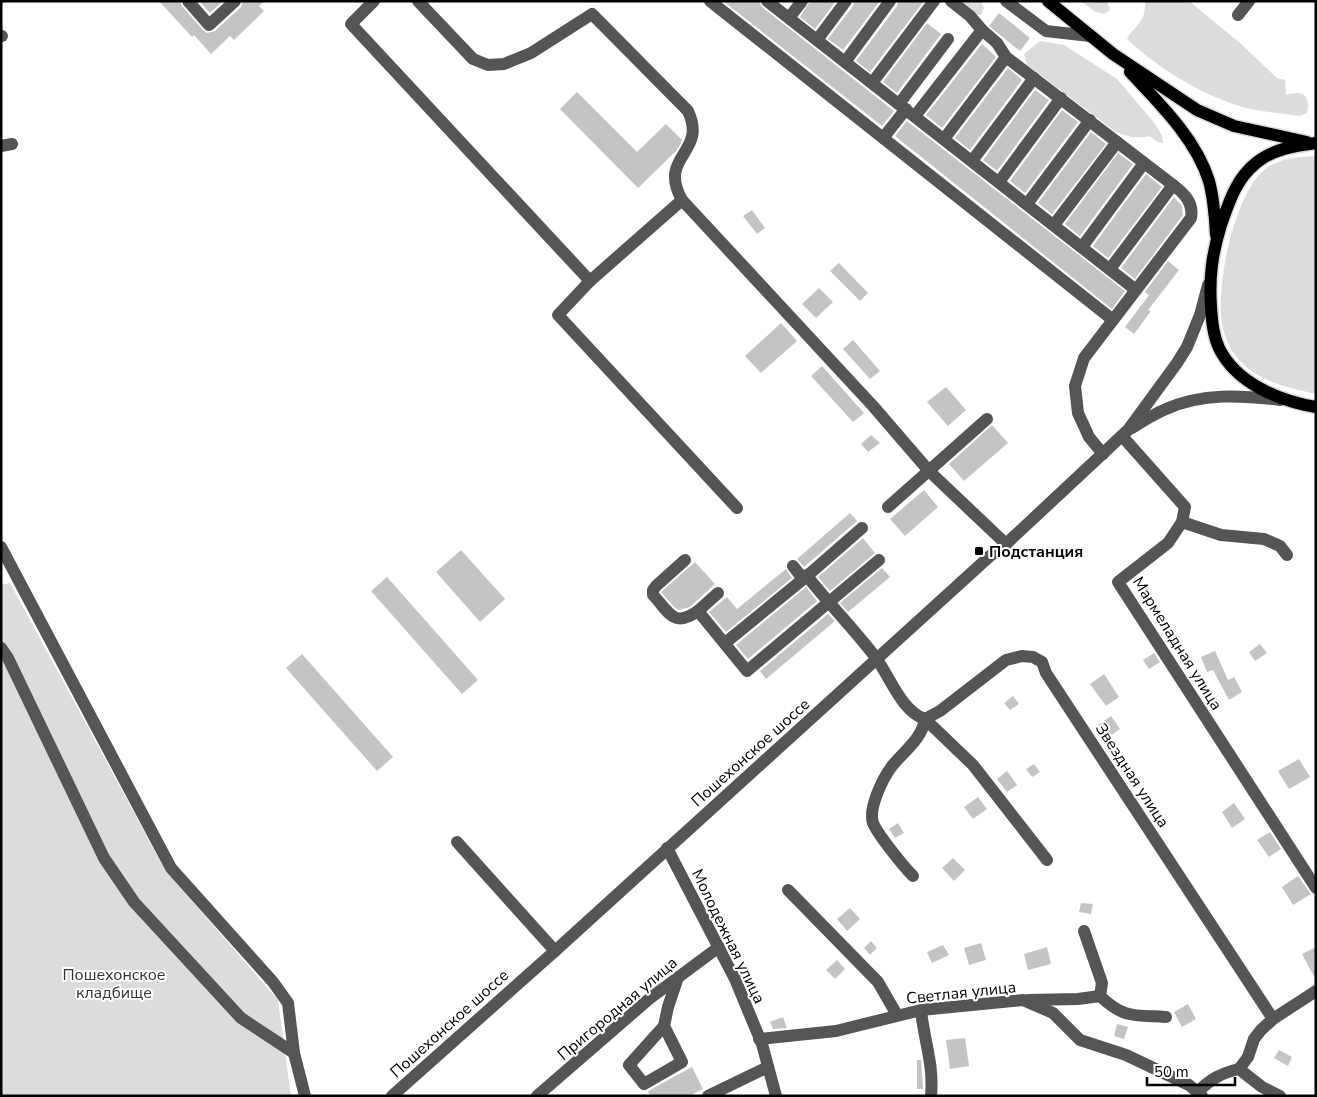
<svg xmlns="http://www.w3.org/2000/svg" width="1317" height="1097" font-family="'Nunito Sans',sans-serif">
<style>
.green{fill:#dcdcdc}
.building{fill:#c4c4c4}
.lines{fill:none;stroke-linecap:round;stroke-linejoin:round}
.major-casing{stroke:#dbdbdb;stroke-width:15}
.minor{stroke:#555;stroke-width:12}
.major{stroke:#000;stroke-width:12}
.poi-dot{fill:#000;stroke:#fff;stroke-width:2}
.labels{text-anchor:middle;stroke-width:4;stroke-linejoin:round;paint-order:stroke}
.poi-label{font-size:16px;font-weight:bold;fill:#000;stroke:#fff;text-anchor:start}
.street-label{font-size:16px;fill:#000;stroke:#fff}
.park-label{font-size:16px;fill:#333;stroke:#fff}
</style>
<rect width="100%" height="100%" fill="#fff"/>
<g class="green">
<polygon points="958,1 981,1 984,8 981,15 975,15"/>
<polygon points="1081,1 1107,1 1110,10 1104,14 1094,11"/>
<path d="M1145,1H1189L1240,43L1277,78L1285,80L1286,95C1302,90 1311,94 1307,113L1300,116C1281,113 1258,112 1239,106C1199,93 1159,69 1127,39C1137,23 1146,22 1145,1Z"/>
<path d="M1040,41L1064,45L1117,79L1152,120L1162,135L1163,143L1158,142L1150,136C1137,139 1128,137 1116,132L1027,65L1024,54Z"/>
<path d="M1316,156V394C1286,387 1255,381 1235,355C1227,344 1222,330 1221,316C1218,278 1234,199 1262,172C1277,158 1296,157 1316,156Z"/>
<polygon points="10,583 165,870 278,1000 291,1096 1,1096 1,585"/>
</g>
<g class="building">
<polygon points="159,1 180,1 182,6 203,30 207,33 215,31 241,7 243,1 264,1 259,6 264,11 234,40 230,36 211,54 194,35 192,37"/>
<polygon points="199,1 223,1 210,13"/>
<polygon points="723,1 759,1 762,7 894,111 882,126"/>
<polygon points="810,1 836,1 815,29 800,17"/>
<polygon points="854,1 880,1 843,50 828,39 853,6"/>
<polygon points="898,1 924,1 870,72 856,61 897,6"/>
<polygon points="999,13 1030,38 1020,51 989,26"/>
<polygon points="927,23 941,34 897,93 883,82"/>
<polygon points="982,44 996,57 942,128 926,115"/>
<polygon points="1008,68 1022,80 970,150 955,138"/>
<polygon points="1035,90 1049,100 997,171 983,160"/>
<polygon points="577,92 637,152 666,124 682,140 681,143 677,150 638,188 560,109"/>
<polygon points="1062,110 1078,122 1025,193 1010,181"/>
<polygon points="907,121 1125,291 1112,309 895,136"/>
<polygon points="1091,132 1106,144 1052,214 1038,203"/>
<polygon points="1118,153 1133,164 1080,236 1065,224"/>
<polygon points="1146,174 1162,187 1108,258 1093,246"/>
<polygon points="1174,197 1182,206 1183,215 1135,279 1121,268"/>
<polygon points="752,210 765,228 757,234 743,216"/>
<polygon points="1168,261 1179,270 1148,310 1151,311 1134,334 1125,327 1149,295 1145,292"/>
<polygon points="839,263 868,293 860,301 830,271"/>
<polygon points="819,288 833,302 816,318 802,304"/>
<polygon points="781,323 797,341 761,373 745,356"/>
<polygon points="853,340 880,371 870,379 843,349"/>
<polygon points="822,366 864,413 853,422 811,376"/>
<polygon points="946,387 966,410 948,426 927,402"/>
<polygon points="992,425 1008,443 964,481 949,464"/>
<polygon points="871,435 880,443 868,452 861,444"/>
<polygon points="924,490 938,507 905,536 890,519"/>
<polygon points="850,513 857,521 804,567 797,559"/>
<polygon points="863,538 875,553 830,591 818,577"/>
<polygon points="461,550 505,599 480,622 436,572"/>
<polygon points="695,562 715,584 690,607 679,610 674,607 661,592"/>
<polygon points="882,568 890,577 848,612 840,603"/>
<polygon points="786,569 792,578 726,632 709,612 727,597 737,609"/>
<polygon points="387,577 478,680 462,694 371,591"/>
<polygon points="806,587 817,601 748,659 736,645"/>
<polygon points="828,614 835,621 766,679 760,671"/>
<polygon points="1260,644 1267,653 1255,661 1249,652"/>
<polygon points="1215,651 1228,680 1234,677 1242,692 1229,700 1213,670 1207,672 1201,657"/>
<polygon points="1154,653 1160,662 1149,669 1143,660"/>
<polygon points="302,654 393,757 377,771 286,668"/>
<polygon points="1104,674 1119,697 1106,706 1090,684"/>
<polygon points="1013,696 1019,704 1010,710 1004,703"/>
<polygon points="1111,716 1120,729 1107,738 1098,725"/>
<polygon points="1299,759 1310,777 1289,789 1278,771"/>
<polygon points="1034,764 1040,772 1032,777 1026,769"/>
<polygon points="1007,771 1017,785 1007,792 997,779"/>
<polygon points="978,797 987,809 973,819 964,807"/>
<polygon points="1234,803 1245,819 1232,828 1222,812"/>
<polygon points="898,823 904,833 895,838 889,829"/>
<polygon points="1270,832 1281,849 1269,857 1257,840"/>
<polygon points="953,858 965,870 954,881 942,868"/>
<polygon points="1298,876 1311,894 1293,905 1282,887"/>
<polygon points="1081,903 1093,904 1091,914 1079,912"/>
<polygon points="850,908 860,919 847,931 837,919"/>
<polygon points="871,941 877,948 870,955 864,948"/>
<polygon points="981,943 986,960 969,965 964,948"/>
<polygon points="943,945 949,955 932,963 927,952"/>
<polygon points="1047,947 1051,964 1028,970 1024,954"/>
<polygon points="1316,947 1316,980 1302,954"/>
<polygon points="837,960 845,969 835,979 826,970"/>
<polygon points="1188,1004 1196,1019 1182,1027 1174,1012"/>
<polygon points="783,1017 787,1028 773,1029 770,1022"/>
<polygon points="1117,1024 1128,1027 1124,1039 1114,1036"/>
<polygon points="965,1038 969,1066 950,1069 946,1040"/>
<polygon points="1279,1050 1292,1057 1288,1066 1274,1058"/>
<polygon points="917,1060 921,1060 923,1089 917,1089"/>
<polygon points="692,1067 703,1089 689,1096 650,1096 648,1091"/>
</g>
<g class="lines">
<g class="major-casing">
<g id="major">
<polyline points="1048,1 1113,54 1197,110 1234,126 1307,142"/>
<path d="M1130,72C1160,104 1196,139 1209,181C1214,199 1215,217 1216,235"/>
<path d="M1316,143C1294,146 1273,149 1256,163C1236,179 1229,202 1221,225C1212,254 1209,277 1211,307C1212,321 1213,335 1219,348C1236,383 1279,401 1316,407"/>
</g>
</g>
<g class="minor">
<polyline points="188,1 209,25 235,1"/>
<polyline points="374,1 351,24 590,281"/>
<path d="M418,1L473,59L488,65L504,64L531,53L592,14L688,111C708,154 657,155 682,200"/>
<polyline points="710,1 1113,320"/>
<polyline points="767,1 1136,290"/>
<path d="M951,1L970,16L982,30L997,43L1006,57L1173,185C1184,193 1194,203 1191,218L1084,358L1075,386L1078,413L1089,437L1103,454"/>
<polyline points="1006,1 1046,31 1090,36"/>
<polyline points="1238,15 1249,1"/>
<polyline points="789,18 802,1"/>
<polyline points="1,36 2,36"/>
<polyline points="817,40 846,1"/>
<polyline points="845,62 890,1"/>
<polyline points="872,83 934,1"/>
<polyline points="899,104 948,39"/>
<polyline points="915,116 982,30"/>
<polyline points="883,138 906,109"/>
<polyline points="944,139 1006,57"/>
<polyline points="1,146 12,144"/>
<polyline points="972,161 1034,78"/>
<polyline points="999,182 1061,98"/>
<polyline points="1027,204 1090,120"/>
<polyline points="1054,225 1117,142"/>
<polyline points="1082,247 1144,163"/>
<polyline points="1110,269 1173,185"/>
<path d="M1132,428C1143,421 1154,414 1166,409C1202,393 1241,395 1280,400"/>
<polyline points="1122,436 1185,507 1182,522 1168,543 1118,582 1316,888"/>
<polyline points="888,507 987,419"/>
<polyline points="737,508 558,315 590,281 682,200 873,406 929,471 1006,544"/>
<polyline points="1182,522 1221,535 1264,539 1280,546 1287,555"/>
<polyline points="1,547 171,868 273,982 288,1003 294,1053 305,1096"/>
<path d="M685,560L656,586L653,590V595C670,613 673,628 698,611L747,671L879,560"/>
<path d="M793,566L800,575L807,576C829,604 855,630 876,658C890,677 902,712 925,719L973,765L1047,860"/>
<polyline points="698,611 718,593"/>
<polyline points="725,643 807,576 862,528"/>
<polyline points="1,648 8,658 104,858 134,902 241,1018 294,1053"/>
<polyline points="925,719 940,711 1006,660 1022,656 1033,657 1042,662 1046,673 1273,1019"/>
<polyline points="457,842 555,951"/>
<polyline points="667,848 735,979 762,1044 776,1096"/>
<path d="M913,876C904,867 878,835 873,823C868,808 883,778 892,766C904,751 922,739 925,719"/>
<polyline points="788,890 878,982 897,1015"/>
<polyline points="1084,931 1102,983 1100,996"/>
<path d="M1028,1000L1078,999L1100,996C1124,1019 1135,1015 1166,1017"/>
<path d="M921,1010C924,1041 934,1064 931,1096"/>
<polyline points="664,1026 629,1065 644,1084 682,1062 664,1026 668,1007 678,977"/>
<polyline points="759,1039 836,1031 921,1010 1023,1000 1053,1013 1080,1040 1126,1055 1189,1085 1202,1096"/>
<polyline points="1239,1069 1248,1057 1254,1039 1261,1030 1273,1019 1316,991"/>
<path d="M1198,1092C1210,1079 1222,1073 1239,1069L1262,1087L1280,1096"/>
<polyline points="392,1096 555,951 990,556 1006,544 1128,430 1177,363 1187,347 1200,315 1208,285"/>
<polyline points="537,1096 649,999 719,947"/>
<polyline points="708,1096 768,1067"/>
</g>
<use href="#major" class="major"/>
</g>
<rect class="poi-dot" x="974" y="546" width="10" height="10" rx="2.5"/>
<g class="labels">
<g class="poi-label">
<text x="989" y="557">Подстанция</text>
</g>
<g class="street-label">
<text transform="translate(1178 643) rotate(58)" y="6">Мармеладная улица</text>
<text transform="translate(750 752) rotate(-42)" y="6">Пошехонское шоссе</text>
<text transform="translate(1133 775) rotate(57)" y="6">Звездная улица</text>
<text transform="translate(729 936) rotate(64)" y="6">Молодежная улица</text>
<text transform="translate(961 992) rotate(-6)" y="6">Светлая улица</text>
<text transform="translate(617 1008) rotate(-40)" y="6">Пригородная улица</text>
<text transform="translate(449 1023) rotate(-42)" y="6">Пошехонское шоссе</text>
</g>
<g class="park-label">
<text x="114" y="980">Пошехонское<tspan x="114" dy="18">кладбище</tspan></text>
</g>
</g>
<rect width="1317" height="1097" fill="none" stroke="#000000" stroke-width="5"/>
<path d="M1147 1077v8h88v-8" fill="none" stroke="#000000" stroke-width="2.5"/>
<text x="1154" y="1077" font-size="15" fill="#000000" stroke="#ffffff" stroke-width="4" paint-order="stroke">50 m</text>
</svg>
